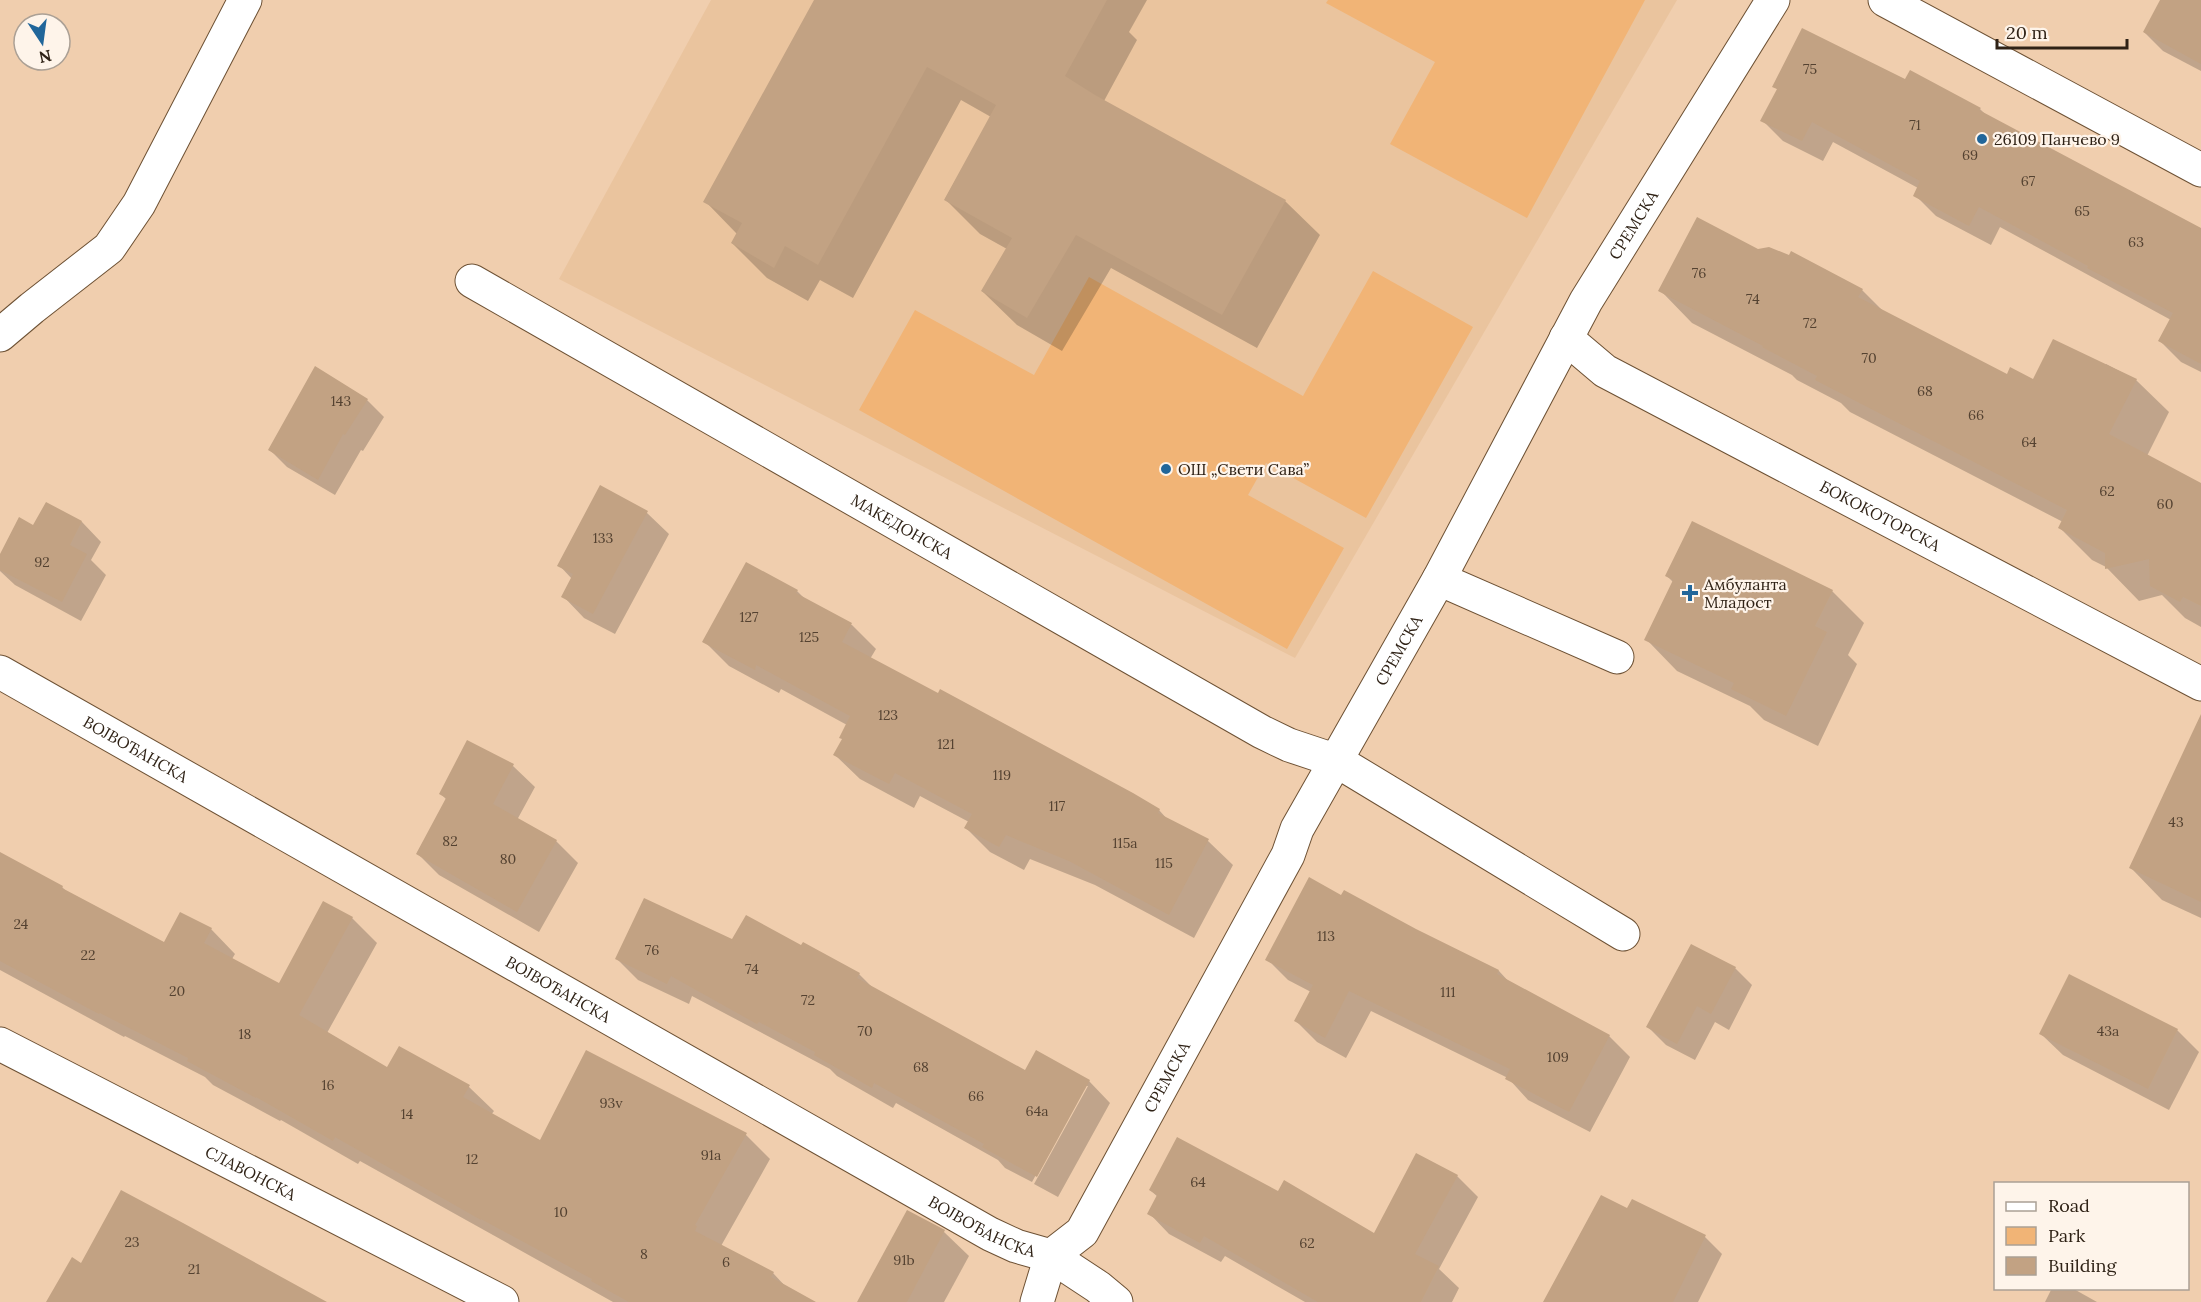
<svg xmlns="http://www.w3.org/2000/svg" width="2201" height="1302" font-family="Lora,serif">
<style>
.built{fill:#eac49e}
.green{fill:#f1b476}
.shadow{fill:#0003}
.building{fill:#c2a283}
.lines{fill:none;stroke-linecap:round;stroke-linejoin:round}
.minor-casing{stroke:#6d5134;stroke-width:35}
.minor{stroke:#fff;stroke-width:33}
.poi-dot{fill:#21669a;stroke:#fef4ea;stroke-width:2}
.labels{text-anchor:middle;stroke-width:4.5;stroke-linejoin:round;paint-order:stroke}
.number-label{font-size:14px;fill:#544231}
.poi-label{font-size:16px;fill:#2f2216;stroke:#fef4ea;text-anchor:start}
.street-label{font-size:16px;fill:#2f2216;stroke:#fef4ea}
</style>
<rect width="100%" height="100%" fill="#f0ceae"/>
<polygon class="built" points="711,0 1677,0 1295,658 559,279"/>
<g class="green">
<polygon points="1328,0 1645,0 1527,218 1390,144 1435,62 1326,3"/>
<polygon points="1373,271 1473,327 1366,518 1266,463 1248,495 1344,548 1287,649 859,410 915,310 1034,375 1089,277 1303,396"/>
</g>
<g class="shadow">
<polygon points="816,0 1147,0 1129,32 1137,40 1104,101 1285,201 1320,235 1257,348 1111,268 1062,351 1017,325 982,291 1007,249 980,234 945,199 991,117 961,100 853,298 820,280 808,301 767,278 732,243 737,234 705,201"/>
<polygon points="2161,0 2201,0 2201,71 2163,51 2144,32"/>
<polygon points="1905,81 1980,109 1988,117 2201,239 2201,372 2181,362 2160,341 2171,320 2000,227 1991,245 1936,216 1915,195 1918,188 1833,142 1823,161 1783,141 1762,120 1778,90 1774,86"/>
<polygon points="1758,251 1862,290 1884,312 2008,376 2034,381 2105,366 2106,364 2136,380 2169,412 2147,456 2201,485 2201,627 2185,618 2162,595 2139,601 2106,567 2092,560 2060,528 2063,522 1850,412 1841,403 1797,380 1792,375 1692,323 1660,290"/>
<polygon points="367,400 384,417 363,451 361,450 335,495 287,467 270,450"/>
<polygon points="601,487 647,513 669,534 615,634 584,618 563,596 572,579 559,565"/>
<polygon points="46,504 82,522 101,542 91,560 106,575 81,621 15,585 0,571 0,557 34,527"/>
<polygon points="1667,576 1832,591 1864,623 1848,655 1857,664 1818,746 1764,720 1750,706 1677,671 1646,639 1673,582"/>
<polygon points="797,591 805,599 852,625 876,649 870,659 1159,810 1168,820 1208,841 1233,865 1194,938 1095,885 1030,859 1024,870 990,852 966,828 969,822 920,796 914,808 860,779 835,755 843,740 847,725 781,689 779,693 729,666 704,641"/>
<polygon points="513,766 535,787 517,820 556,841 578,863 539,932 439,875 417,853 447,800 441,794"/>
<polygon points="2201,777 2201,918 2162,900 2131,868"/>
<polygon points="0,853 62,887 68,893 164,944 211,929 235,954 232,959 280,985 324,903 352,918 377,943 327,1033 388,1069 400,1048 469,1087 494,1111 491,1115 541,1142 746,1135 770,1159 721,1246 773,1273 786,1287 813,1302 613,1302 360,1161 358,1164 281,1120 280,1121 213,1085 205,1077 125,1036 124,1037 0,970"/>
<polygon points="1342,897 1499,971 1510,983 1609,1036 1630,1057 1590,1132 1528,1100 1508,1078 1371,1011 1346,1058 1317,1042 1296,1021 1311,992 1288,980 1267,959"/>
<polygon points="733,941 801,947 859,974 874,989 1025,1072 1089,1081 1110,1103 1058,1197 1034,1184 1088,1086 1085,1086 1032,1182 1005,1168 998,1160 896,1103 893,1108 837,1076 830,1069 692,996 689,1004 638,980 617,959"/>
<polygon points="1735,968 1752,985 1729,1030 1715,1022 1695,1060 1666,1045 1648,1027"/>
<polygon points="2177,1030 2199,1052 2169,1110 2063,1055 2041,1034"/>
<polygon points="1457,1176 1478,1197 1439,1269 1459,1288 1452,1302 1305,1302 1225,1256 1221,1262 1169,1234 1149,1213 1158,1197 1150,1190 1279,1193 1375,1235"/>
<polygon points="1628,1210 1705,1237 1722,1254 1698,1302 1544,1302"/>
<polygon points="907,1212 944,1232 969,1256 944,1302 859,1302"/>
<polygon points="2052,1288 2072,1288 2097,1302 2045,1302"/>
</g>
<g class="building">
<polygon points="814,0 1107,0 1065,76 1095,95 1286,200 1222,315 1076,235 1027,318 981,291 1012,238 944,200 996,105 927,67 818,265 785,246 774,268 731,243 742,223 703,202"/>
<polygon points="2160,0 2201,0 2201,64 2143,32"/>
<polygon points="1802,28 1905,79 1910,70 1981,108 1979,110 2201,228 2201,364 2158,341 2173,313 2087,268 2088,266 1979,207 1969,226 1913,196 1920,181 1812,122 1802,141 1760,121 1777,89 1772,87"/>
<polygon points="1697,217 1758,249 1769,247 1789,255 1791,251 1863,289 1858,297 2007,374 2010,367 2033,379 2053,339 2137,379 2109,434 2201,483 2201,606 2183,597 2180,602 2150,586 2149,559 2105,569 2105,553 2058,528 2067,510 1815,380 1817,376 1762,347 1763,346 1658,291"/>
<polygon points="315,366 368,399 345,435 343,434 318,480 268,450"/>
<polygon points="600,485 648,511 593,614 561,597 573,574 557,566"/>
<polygon points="46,502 82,521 70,545 87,554 62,602 0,570 0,554 19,517 33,525"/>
<polygon points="1692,521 1833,590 1815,626 1827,632 1786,716 1731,689 1734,683 1644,640 1673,580 1665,576"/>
<polygon points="746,562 798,590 796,593 852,623 842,642 938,693 940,689 1133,793 1160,809 1158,813 1209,839 1169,915 1069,861 1006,835 999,847 964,828 972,814 895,773 889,784 833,755 842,739 839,738 850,716 756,665 755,670 702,642"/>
<polygon points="2201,714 2201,902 2129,868"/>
<polygon points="467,740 514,764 493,804 557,840 517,912 416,854 446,798 439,794"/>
<polygon points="0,852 63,886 62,888 164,942 180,912 212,928 204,943 279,983 323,901 353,917 299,1015 387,1067 399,1046 470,1085 463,1097 540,1140 586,1050 747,1133 695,1225 697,1226 695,1231 774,1272 771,1277 816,1302 629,1302 591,1281 592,1279 481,1219 481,1220 335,1137 333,1141 256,1097 256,1098 187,1061 188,1058 100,1013 99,1014 0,961"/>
<polygon points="1309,877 1341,895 1344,890 1416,929 1499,970 1497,974 1610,1035 1569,1112 1505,1079 1510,1069 1349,991 1325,1038 1294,1021 1313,985 1265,960"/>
<polygon points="644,898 732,939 746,915 801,945 803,942 860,973 857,978 1025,1070 1036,1050 1090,1080 1037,1177 982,1147 984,1144 874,1083 872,1088 814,1055 815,1052 759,1022 757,1024 671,976 667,984 615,959"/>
<polygon points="1691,944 1736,967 1711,1014 1697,1006 1677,1044 1646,1027"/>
<polygon points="2069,974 2178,1029 2148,1089 2039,1034"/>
<polygon points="1177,1137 1278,1191 1284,1180 1374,1233 1416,1153 1458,1175 1415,1254 1439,1266 1421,1302 1318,1302 1204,1236 1200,1243 1147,1214 1157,1195 1149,1190"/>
<polygon points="121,1190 183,1223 327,1302 46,1302 72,1257 81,1263"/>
<polygon points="1601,1195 1627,1208 1632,1199 1706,1235 1673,1302 1543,1302"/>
<polygon points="907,1210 945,1230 907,1302 857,1302"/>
</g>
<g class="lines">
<g class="minor-casing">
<g id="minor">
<polyline points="1885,0 2201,170"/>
<path id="s1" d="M472,281L1262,732L1289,745L1337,761L1623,934"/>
<polyline points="0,335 32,308 109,248 139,204 245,0"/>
<path id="s2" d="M1566,338L1605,371L2201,684"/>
<polyline points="1439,579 1617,657"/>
<path id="s3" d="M0,672L990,1234L1016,1246L1051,1256L1098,1287L1116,1302"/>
<path id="s4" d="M0,1044L502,1302"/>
<path id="s5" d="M1037,1302L1051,1256L1082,1232L1288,855L1297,829L1439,579L1586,301L1773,0"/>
</g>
</g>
<use href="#minor" class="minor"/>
</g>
<g class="poi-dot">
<circle cx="1982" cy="139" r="6"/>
<circle cx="1166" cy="469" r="6"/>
<path d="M1687 584h6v6h6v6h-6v6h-6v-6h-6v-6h6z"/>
</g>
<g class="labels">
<g class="number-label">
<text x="1810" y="74">75</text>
<text x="1915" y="130">71</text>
<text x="1970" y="160">69</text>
<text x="2028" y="186">67</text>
<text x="2082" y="216">65</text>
<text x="2136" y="247">63</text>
<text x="1699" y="278">76</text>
<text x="1753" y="304">74</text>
<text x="1810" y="328">72</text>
<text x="1869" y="363">70</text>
<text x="1925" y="396">68</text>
<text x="341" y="406">143</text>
<text x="1976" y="420">66</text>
<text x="2029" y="447">64</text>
<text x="2107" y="496">62</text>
<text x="2165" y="509">60</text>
<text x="603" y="543">133</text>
<text x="42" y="567">92</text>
<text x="749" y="622">127</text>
<text x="809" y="642">125</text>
<text x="888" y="720">123</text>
<text x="946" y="749">121</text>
<text x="1002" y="780">119</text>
<text x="1057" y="811">117</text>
<text x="2176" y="827">43</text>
<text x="450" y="846">82</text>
<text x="1125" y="848">115a</text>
<text x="508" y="864">80</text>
<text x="1164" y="868">115</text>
<text x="21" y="929">24</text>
<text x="1326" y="941">113</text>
<text x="652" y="955">76</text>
<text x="88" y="960">22</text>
<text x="752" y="974">74</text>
<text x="177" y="996">20</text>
<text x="1448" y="997">111</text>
<text x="808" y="1005">72</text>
<text x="865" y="1036">70</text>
<text x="2108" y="1036">43a</text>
<text x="245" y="1039">18</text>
<text x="1558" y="1062">109</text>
<text x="921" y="1072">68</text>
<text x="328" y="1090">16</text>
<text x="976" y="1101">66</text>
<text x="611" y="1108">93v</text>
<text x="1037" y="1116">64a</text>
<text x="407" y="1119">14</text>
<text x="711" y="1160">91a</text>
<text x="472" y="1164">12</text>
<text x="1198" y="1187">64</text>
<text x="561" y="1217">10</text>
<text x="132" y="1247">23</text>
<text x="1307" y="1248">62</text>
<text x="644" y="1259">8</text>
<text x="904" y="1265">91b</text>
<text x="726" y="1267">6</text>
<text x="194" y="1274">21</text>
</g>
<g class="poi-label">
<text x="1994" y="145">26109 Панчево 9</text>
<text x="1178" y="475">ОШ „Свети Сава”</text>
<text x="1704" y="590">Амбуланта<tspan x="1704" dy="18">Младост</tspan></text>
</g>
<g class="street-label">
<text dy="6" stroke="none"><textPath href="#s5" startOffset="1236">СРЕМСКА</textPath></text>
<text dy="6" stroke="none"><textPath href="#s2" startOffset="362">БОКОКОТОРСКА</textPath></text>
<text dy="6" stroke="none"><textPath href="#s1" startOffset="495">МАКЕДОНСКА</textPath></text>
<text dy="6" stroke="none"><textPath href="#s5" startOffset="750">СРЕМСКА</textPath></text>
<text dy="6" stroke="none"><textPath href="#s3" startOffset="156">ВОЈВОЂАНСКА</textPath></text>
<text dy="6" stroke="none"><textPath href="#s3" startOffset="642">ВОЈВОЂАНСКА</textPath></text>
<text dy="6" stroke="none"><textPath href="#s5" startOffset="264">СРЕМСКА</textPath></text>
<text dy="6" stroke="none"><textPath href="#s4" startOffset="282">СЛАВОНСКА</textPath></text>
<text dy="6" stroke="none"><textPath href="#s3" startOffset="1128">ВОЈВОЂАНСКА</textPath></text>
</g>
</g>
<rect x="1994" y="1182" width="195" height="108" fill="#fef4ea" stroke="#aba095" stroke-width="1.5"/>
<rect x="2006" y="1202" width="30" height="9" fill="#ffffff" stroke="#aba095" stroke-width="1.5"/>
<text x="2048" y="1212" font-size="18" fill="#2f2216">Road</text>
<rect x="2006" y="1227" width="30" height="18" fill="#f1b476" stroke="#aba095" stroke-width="1.5"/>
<text x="2048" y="1242" font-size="18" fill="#2f2216">Park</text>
<rect x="2006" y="1257" width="30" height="18" fill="#c2a283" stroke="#aba095" stroke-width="1.5"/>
<text x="2048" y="1272" font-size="18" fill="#2f2216">Building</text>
<g transform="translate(42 42) rotate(167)"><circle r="28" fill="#fef4ea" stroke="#aba095" stroke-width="1.5"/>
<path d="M0-4.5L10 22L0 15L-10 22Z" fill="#21669a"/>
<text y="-9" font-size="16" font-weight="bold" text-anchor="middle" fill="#2f2216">N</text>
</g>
<path d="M1997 39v9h130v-9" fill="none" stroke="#2f2216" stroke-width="3"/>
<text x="2006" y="39" font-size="18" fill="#2f2216" stroke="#fef4ea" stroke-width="4.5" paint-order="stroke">20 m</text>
</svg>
